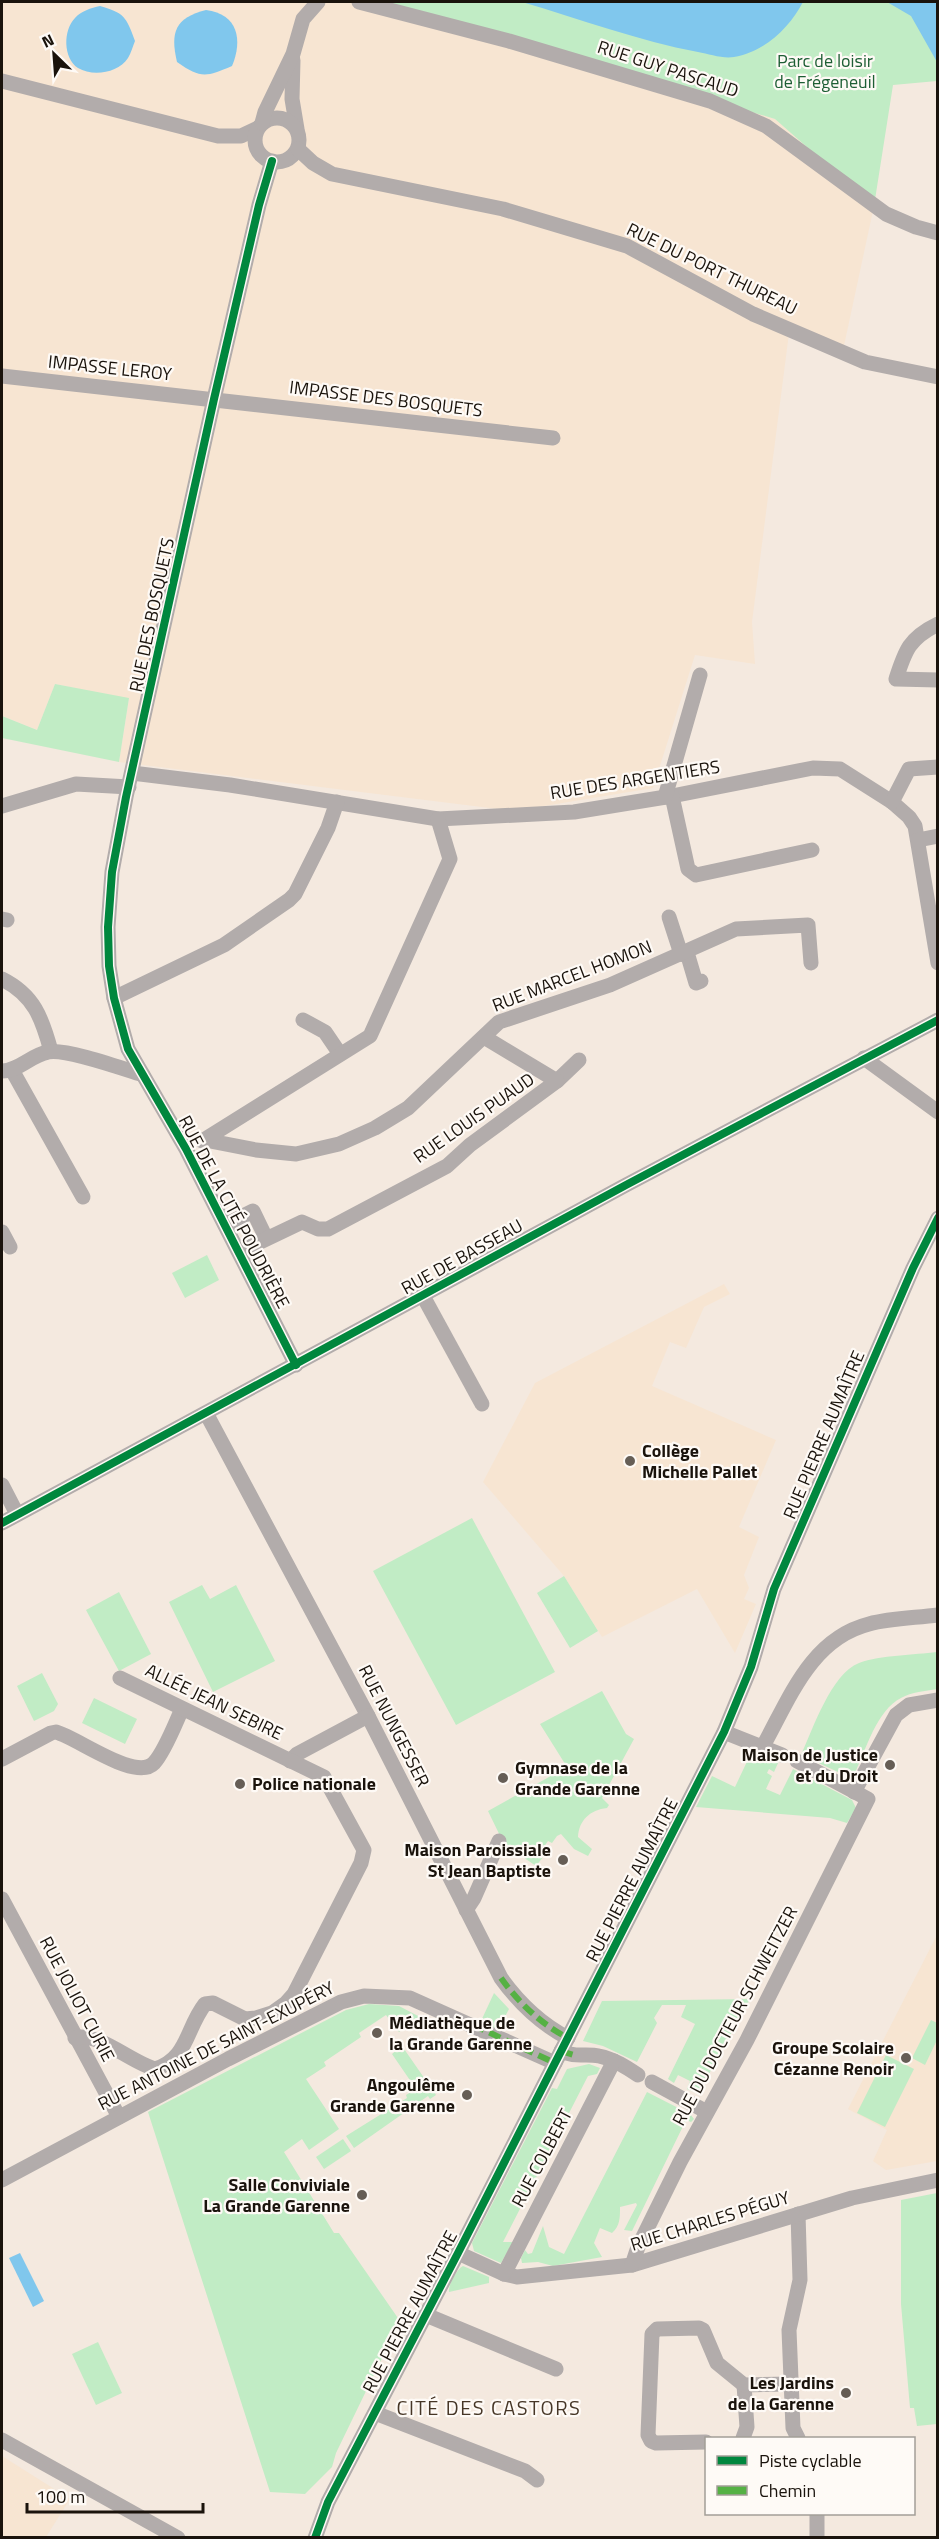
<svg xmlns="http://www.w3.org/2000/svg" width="939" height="2539" font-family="'Titillium Web',sans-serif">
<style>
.built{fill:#f7e5d2}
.green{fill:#c1ecc5}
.water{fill:#80c7ed}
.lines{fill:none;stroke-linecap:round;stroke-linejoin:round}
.minor{stroke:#b2acab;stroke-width:15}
.quiet{stroke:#55b144;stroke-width:6;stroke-dasharray:12 6;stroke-linecap:butt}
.cycleway-casing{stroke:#fefaf6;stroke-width:11}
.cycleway{stroke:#00873e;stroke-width:8}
.poi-dot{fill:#665e56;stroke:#fefaf6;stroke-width:2}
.labels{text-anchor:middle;stroke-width:4.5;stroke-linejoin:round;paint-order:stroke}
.park-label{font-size:18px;fill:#1d5e34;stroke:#fefaf6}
.street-label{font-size:18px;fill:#1a130c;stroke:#fefaf6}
.poi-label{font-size:18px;font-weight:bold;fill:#1a130c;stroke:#fefaf6;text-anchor:end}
.neighbourhood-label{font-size:20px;letter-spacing:1.5px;fill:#463626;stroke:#fefaf6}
</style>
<rect width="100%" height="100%" fill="#f4e9df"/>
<g class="built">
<polygon points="2,2 381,2 509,31 775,119 874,206 842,355 789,333 752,622 755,664 695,655 653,788 514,811 119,762 129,699 55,684 37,730 2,716"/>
<polygon points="724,1284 730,1294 704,1307 686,1348 670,1342 652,1386 776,1440 739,1527 759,1537 744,1575 749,1588 744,1599 756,1604 735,1653 697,1589 602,1637 564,1576 483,1482 535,1383"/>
<polygon points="937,1935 937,2161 886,2170 873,2161 887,2130 848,2109"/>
<polygon points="2,2456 70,2499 46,2537 2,2537"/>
</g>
<g class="green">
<polygon points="385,2 937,2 937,81 893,85 874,206 775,119"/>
<polygon points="55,684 129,698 119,762 2,738 2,716 37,730"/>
<polygon points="207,1255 219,1280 185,1298 172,1273"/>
<polygon points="472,1518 555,1672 456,1725 373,1571"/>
<polygon points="564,1576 598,1631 570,1648 537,1593"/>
<polygon points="202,1585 210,1599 236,1585 275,1661 213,1692 169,1602"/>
<polygon points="119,1592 151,1654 119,1671 86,1610"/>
<path d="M937,1652V1689C925,1691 912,1692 901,1698C877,1710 866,1749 855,1773L849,1777L801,1755C813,1729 831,1674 859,1663C881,1655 914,1655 937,1652Z"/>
<polygon points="42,1673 58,1704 54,1711 34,1721 17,1686"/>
<path d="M602,1691L626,1734L634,1739L602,1798L609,1805L607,1808C590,1810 579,1820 578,1837L592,1849L588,1856L574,1849L561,1834L557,1836L552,1843L548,1841L539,1854L543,1857L536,1866L504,1844L488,1811L567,1767L540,1724Z"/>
<polygon points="94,1698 137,1719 125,1744 82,1723"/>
<polygon points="752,1751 779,1761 774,1772 769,1769 767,1773 772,1776 766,1789 780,1795 793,1769 852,1800 856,1808 847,1823 830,1818 696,1807 712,1776 735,1787"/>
<polygon points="494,1993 509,2009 498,2030 481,2021"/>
<polygon points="750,1999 698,2094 687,2089 690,2081 678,2075 674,2083 668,2079 695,2024 681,2017 686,2005 662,2005 654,2018 657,2023 637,2062 603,2046 583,2041 602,2001"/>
<polygon points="369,2004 399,2006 420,2017 399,2032 386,2015 359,2033 361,2037 324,2062 326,2066 306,2079 339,2129 309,2150 302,2139 284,2152 334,2233 339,2233 400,2321 336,2453 332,2467 305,2494 270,2492 148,2112 346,2010"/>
<polygon points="931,2020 937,2023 937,2040 925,2065 912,2058"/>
<polygon points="402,2046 436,2095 430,2099 428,2096 354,2148 346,2136 407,2098 406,2095 416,2089 392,2054"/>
<polygon points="886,2055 914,2069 885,2127 857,2113"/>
<polygon points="589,2064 600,2068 597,2074 588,2076 503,2242 513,2242 501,2263 474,2251 472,2243 552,2088 557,2089 567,2069"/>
<path d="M647,2092L690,2114L694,2119L691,2122L686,2120L632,2231L624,2230L637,2205L636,2203L620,2207C620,2218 620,2226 612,2233L600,2228L594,2243L602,2257L553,2266L538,2262L522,2263L521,2258L525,2250L528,2254L532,2253L543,2226L549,2247L564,2254Z"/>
<polygon points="343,2139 351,2151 324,2169 316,2157"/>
<polygon points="937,2193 937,2424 917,2426 914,2408 910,2408 901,2304 901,2200"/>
<path d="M463,2266L489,2277V2283L449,2292C448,2285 456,2270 463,2266Z"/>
<polygon points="98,2342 122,2393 96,2405 72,2354"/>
</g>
<g class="water">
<path d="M522,2H803C790,27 765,52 734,57C723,59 709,54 698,52C639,41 580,19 522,2Z"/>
<polygon points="887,2 937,2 937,62 911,16"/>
<path d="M100,6C124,13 126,16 135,41C133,46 131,53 128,58C118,73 93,77 78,68C63,58 63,30 75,18C81,11 91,8 100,6Z"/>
<path d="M206,10C238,14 243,40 232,66C206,77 201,79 177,62C170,32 175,18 206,10Z"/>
<polygon points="20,2253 44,2301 33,2307 9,2258"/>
</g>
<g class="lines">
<g class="minor">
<polyline points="359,2 509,41 710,101 766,126 886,214 916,227 938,233"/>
<polyline points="293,60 292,99 297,129"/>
<polyline points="2,81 218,136 241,136 258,128"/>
<circle cx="277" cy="140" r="22"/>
<polyline points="262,123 265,112 293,54 303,19 318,2"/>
<polyline points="298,149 313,163 332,174 503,209 627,246 753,314 865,362 938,377"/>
<polyline points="272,161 259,205 214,399 126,797 112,872 108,927 109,966 114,998 128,1049 186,1149 296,1365"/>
<polyline points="2,376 553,438"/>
<path d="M938,624C909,638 905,651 896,679L938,680"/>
<polyline points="132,773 230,785 438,819 574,812 672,796 813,768 840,769 892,802 909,817 915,826 938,963"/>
<polyline points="672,796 688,869 696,875 812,850"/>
<polyline points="665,797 700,675"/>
<polyline points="892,802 909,769 938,767"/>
<polyline points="2,806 76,784 129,787"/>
<polyline points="918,840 938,836"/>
<polyline points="669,917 681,954 688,956 696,983 701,981"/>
<polyline points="2,919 7,920"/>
<path d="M2,979C34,995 42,1018 51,1051"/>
<polyline points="114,998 224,945 289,900 295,894 328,828 337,802"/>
<polyline points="303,1020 325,1032 340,1054"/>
<polyline points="864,1058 938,1112"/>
<polyline points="12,1070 83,1197"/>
<path d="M2,1071C19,1071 31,1055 48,1052C65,1048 124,1069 143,1075"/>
<polyline points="557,1081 579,1060"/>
<polyline points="205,1140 256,1150 296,1154 339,1144 375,1128 408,1108 499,1022 610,985 736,929 808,925 811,963"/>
<polyline points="202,1141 370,1036 450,859 438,819"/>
<polyline points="225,1225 253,1211 266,1238"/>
<polyline points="2,1232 10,1247"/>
<polyline points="239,1252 302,1222 318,1229 328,1229 447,1166 470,1145 557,1081 484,1037"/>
<polyline points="423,1296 482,1404"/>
<path d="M206,1413L368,1716L501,1978C519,2003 541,2024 568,2038"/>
<polyline points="2,1485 17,1514"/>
<polyline points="2,1523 626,1185 938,1020"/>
<polyline points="724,1732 782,1755"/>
<path d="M762,1748C789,1700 810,1639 869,1624C891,1618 915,1618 938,1615"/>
<path d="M2,1759L51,1733L56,1732C78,1738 136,1782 154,1763C165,1751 175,1724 182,1709"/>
<polyline points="290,1761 297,1754 368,1716"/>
<polyline points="854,1792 896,1715 909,1705 938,1700"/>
<polyline points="2,1899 119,2117"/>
<polyline points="466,1910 474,1898 499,1841"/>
<path d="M75,2038C97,2031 132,2063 155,2069C188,2059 186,2028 205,2004L213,2003L245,2019L256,2018L272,2013L286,2003L294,1994L361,1863L364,1850L324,1777L120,1678"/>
<path d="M561,2051C574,2058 586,2053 599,2056C614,2059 626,2067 638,2075"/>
<polyline points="652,2082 707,2112"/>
<polyline points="2,2180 228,2059 341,2002 364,1996 410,1998 555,2063"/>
<polyline points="798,2214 800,2280 789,2330 793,2428 798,2438"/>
<polyline points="458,2253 504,2274 517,2277 632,2265 852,2198 938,2180"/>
<polyline points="632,2265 638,2247 680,2162 747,2040 868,1799 797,1761"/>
<polyline points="504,2274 614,2061"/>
<polyline points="426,2315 556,2369"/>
<polyline points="375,2413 525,2471 537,2480"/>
<polyline points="743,2438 747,2427 744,2385"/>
<polyline points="2,2440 178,2538"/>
<polyline points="706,2442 656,2443 651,2441 648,2435 652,2334 657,2329 699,2328 703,2330 717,2363 744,2385 791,2384"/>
<polyline points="315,2538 328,2502 458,2253 724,1732 751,1667 774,1589 913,1268 938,1218"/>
<polyline points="817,2538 817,2514"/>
</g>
<g class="quiet">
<path d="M501,1978C519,2003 541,2024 568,2038"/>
<polyline points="473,2025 555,2063"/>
<polyline points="561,2051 574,2055"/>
</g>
<g class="cycleway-casing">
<g id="cycleway">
<polyline points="272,161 259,205 214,399 126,797 112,872 108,927 109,966 114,998 128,1049 186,1149 296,1365"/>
<polyline points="2,1523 626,1185 938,1020"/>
<polyline points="315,2538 328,2502 458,2253 724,1732 751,1667 774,1589 913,1268 938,1218"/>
</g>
</g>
<use href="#cycleway" class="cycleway"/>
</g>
<g class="poi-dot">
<circle cx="630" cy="1461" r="6"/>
<circle cx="890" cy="1765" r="6"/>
<circle cx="503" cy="1778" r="6"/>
<circle cx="240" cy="1784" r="6"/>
<circle cx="563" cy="1860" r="6"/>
<circle cx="377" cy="2033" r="6"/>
<circle cx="906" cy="2058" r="6"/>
<circle cx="467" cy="2095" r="6"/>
<circle cx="362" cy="2195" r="6"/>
<circle cx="846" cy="2393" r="6"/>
</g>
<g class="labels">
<g class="park-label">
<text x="825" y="67">Parc de loisir<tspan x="825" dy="21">de Frégeneuil</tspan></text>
</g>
<g class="street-label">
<text transform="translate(668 69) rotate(18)" y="6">RUE GUY PASCAUD</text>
<text transform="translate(712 269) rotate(26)" y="6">RUE DU PORT THUREAU</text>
<text transform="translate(110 368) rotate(6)" y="6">IMPASSE LEROY</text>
<text transform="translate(386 399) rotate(7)" y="6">IMPASSE DES BOSQUETS</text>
<text transform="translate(152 615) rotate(-78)" y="6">RUE DES BOSQUETS</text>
<text transform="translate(635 780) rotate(-9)" y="6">RUE DES ARGENTIERS</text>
<text transform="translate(572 976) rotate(-21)" y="6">RUE MARCEL HOMON</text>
<text transform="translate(474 1118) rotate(-35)" y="6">RUE LOUIS PUAUD</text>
<text transform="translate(234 1212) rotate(62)" y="6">RUE DE LA CITÉ POUDRIÈRE</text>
<text transform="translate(462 1257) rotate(-29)" y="6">RUE DE BASSEAU</text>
<text transform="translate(824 1435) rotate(-67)" y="6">RUE PIERRE AUMAÎTRE</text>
<text transform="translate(214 1702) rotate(26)" y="6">ALLÉE JEAN SEBIRE</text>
<text transform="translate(394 1726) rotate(63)" y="6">RUE NUNGESSER</text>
<text transform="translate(632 1880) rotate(-63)" y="6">RUE PIERRE AUMAÎTRE</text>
<text transform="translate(77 1999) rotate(62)" y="6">RUE JOLIOT CURIE</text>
<text transform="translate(735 2016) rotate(-62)" y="6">RUE DU DOCTEUR SCHWEITZER</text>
<text transform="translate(216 2046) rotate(-27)" y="6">RUE ANTOINE DE SAINT-EXUPÉRY</text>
<text transform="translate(542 2158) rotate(-62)" y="6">RUE COLBERT</text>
<text transform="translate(710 2221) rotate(-17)" y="6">RUE CHARLES PÉGUY</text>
<text transform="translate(410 2312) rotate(-62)" y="6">RUE PIERRE AUMAÎTRE</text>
</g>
<g class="poi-label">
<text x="642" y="1457" text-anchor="start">Collège<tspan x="642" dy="21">Michelle Pallet</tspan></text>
<text x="878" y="1761">Maison de Justice<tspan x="878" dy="21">et du Droit</tspan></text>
<text x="515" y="1774" text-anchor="start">Gymnase de la<tspan x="515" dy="21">Grande Garenne</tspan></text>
<text x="252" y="1790" text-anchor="start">Police nationale</text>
<text x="551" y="1856">Maison Paroissiale<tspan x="551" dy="21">St Jean Baptiste</tspan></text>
<text x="389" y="2029" text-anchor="start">Médiathèque de<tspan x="389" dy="21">la Grande Garenne</tspan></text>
<text x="894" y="2054">Groupe Scolaire<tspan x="894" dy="21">Cézanne Renoir</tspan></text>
<text x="455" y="2091">Angoulême<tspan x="455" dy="21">Grande Garenne</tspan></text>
<text x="350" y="2191">Salle Conviviale<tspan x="350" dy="21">La Grande Garenne</tspan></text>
<text x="834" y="2389">Les Jardins<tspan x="834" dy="21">de la Garenne</tspan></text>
</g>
<g class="neighbourhood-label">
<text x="489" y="2415">CITÉ DES CASTORS</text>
</g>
</g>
<rect width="939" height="2539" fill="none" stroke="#1a130c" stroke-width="6"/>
<rect x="705" y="2437" width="210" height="78" fill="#fefaf6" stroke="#a39e98" stroke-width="1.5"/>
<rect x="717" y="2456" width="30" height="9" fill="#00873e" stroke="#a39e98" stroke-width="1.5"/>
<text x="759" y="2467" font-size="18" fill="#1a130c">Piste cyclable</text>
<rect x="717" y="2486" width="30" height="9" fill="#55b144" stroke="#a39e98" stroke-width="1.5"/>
<text x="759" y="2497" font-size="18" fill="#1a130c">Chemin</text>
<g transform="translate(54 54) rotate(335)" stroke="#fefaf6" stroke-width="4.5" paint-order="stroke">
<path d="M0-4.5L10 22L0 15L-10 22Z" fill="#1a130c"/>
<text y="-9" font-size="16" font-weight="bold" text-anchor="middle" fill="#1a130c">N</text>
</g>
<path d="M27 2503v9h176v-9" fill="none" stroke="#1a130c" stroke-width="3"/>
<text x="36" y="2503" font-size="18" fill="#1a130c" stroke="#fefaf6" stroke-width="4.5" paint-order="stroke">100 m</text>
</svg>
